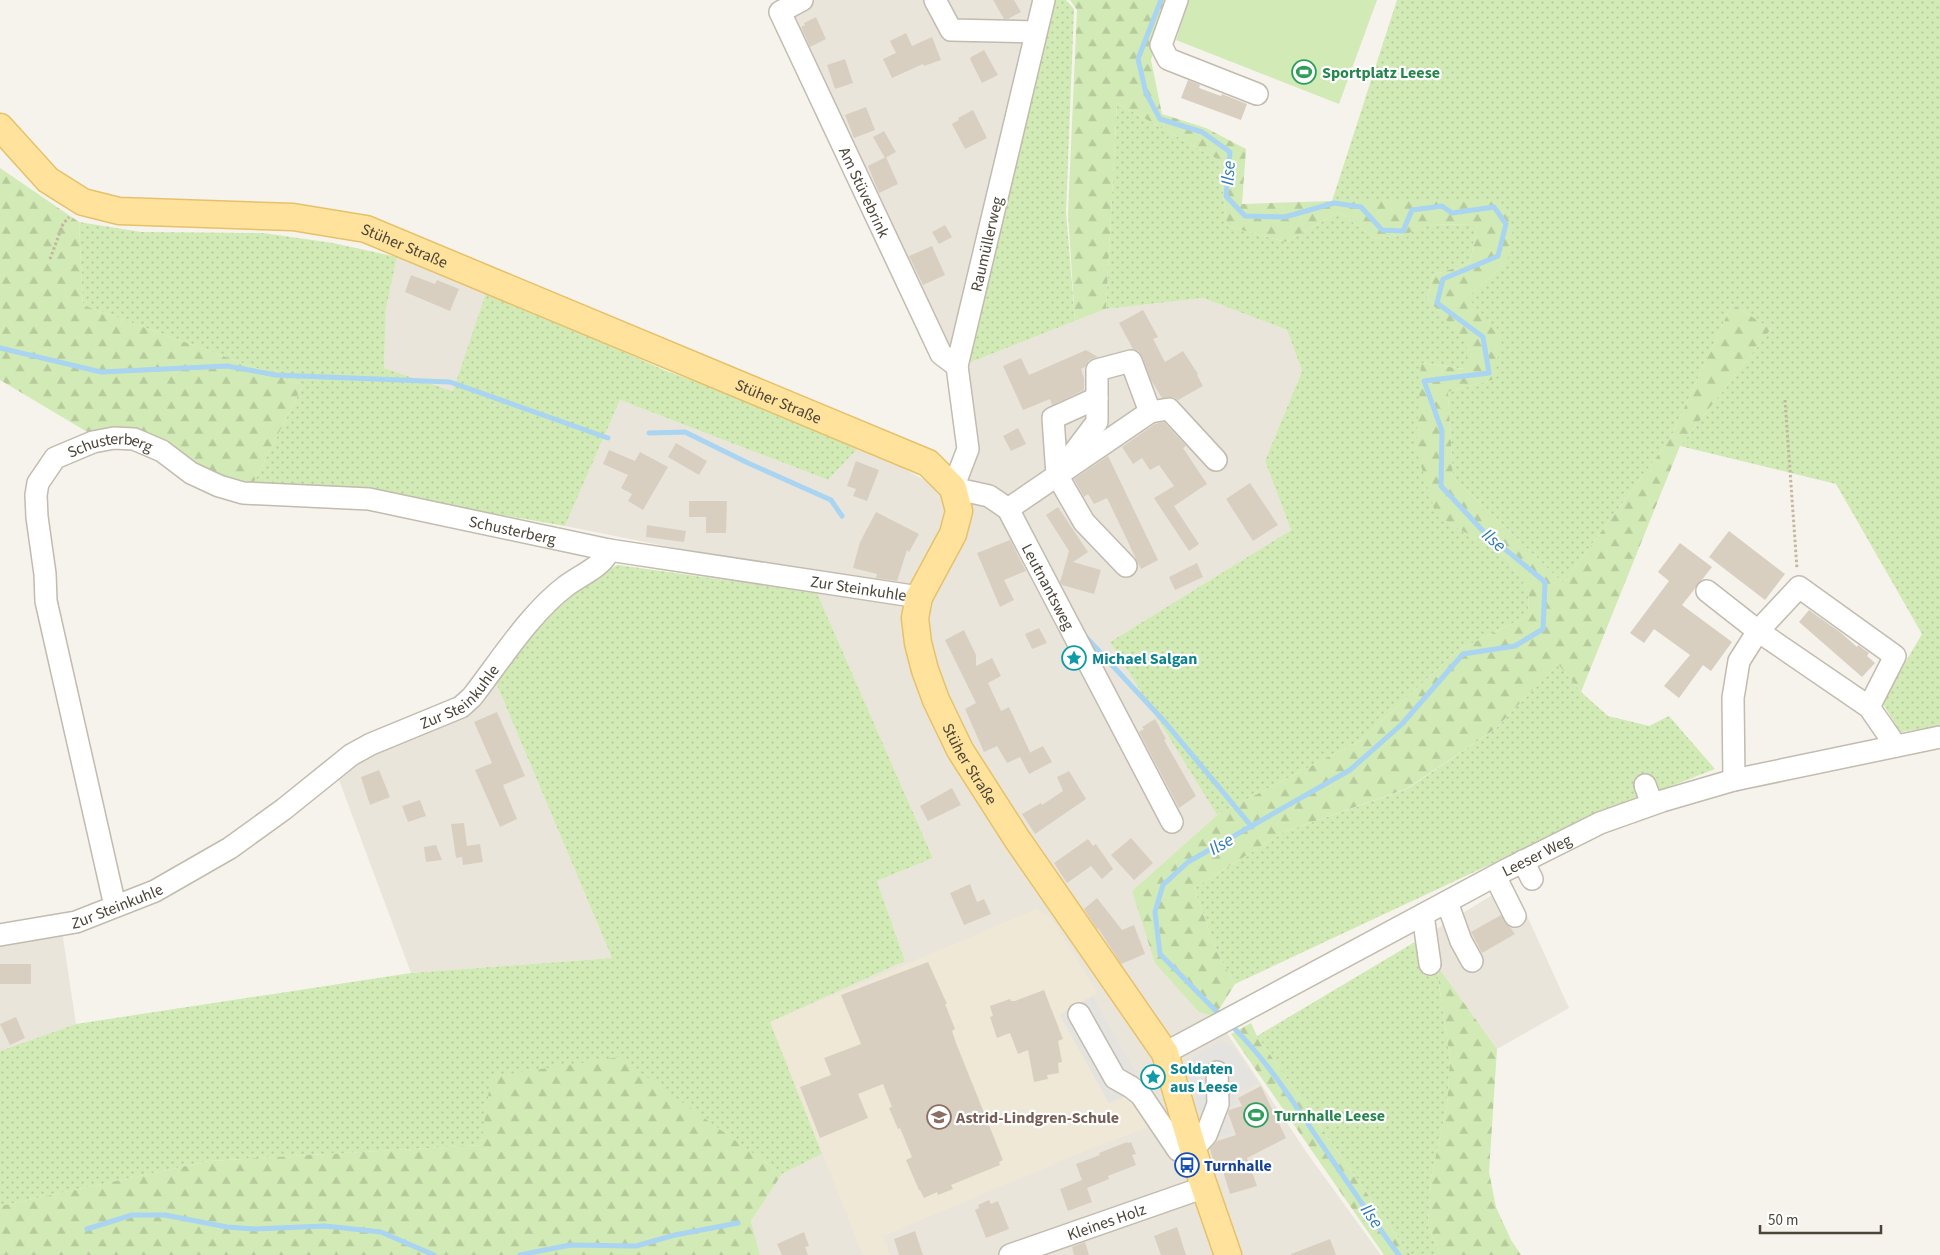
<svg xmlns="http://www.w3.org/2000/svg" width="1940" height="1255" font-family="'Source Sans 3',sans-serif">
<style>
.residential{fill:#eae5da}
.education{fill:#efe8d6}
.grass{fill:url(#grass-dots)}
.forest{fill:url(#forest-firs)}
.pitch{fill:#d2eab5}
.parking{fill:#e5e3e0}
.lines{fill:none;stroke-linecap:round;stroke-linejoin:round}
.stream{stroke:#a9d4f2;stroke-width:5}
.building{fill:#d8cfc1}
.minor-casing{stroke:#c2bbae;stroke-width:24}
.major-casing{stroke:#e6c16a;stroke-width:29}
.path{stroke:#c4b79f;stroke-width:3;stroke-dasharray:2.5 2.5;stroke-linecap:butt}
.minor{stroke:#fff;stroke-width:21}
.major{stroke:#ffe39c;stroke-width:26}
.labels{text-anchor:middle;stroke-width:4.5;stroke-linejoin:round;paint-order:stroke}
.leisure-label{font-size:16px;font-weight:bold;fill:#27864d;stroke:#fff;text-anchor:start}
.street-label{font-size:16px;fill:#4b4439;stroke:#fff}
.culture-label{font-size:16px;font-weight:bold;fill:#0d838f;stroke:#fff;text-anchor:start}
.education-label{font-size:16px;font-weight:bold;fill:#785e54;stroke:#fff;text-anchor:start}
.transit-label{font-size:16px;font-weight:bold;fill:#164399;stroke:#fff;text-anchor:start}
.water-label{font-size:18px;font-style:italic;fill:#2e7ab2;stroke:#fff}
</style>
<defs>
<pattern id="grass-dots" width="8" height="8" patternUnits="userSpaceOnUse" patternTransform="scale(1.25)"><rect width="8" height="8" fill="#d2eab5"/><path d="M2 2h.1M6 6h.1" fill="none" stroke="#b6ca9c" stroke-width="1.8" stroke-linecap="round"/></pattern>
<pattern id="forest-firs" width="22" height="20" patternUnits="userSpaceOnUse" patternTransform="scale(1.25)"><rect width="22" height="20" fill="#d2eab5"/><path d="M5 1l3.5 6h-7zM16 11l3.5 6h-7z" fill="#b6ca9c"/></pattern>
</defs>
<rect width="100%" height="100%" fill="#f6f3ec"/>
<g class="residential">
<polygon points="787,0 1040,0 957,346 944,350 780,4"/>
<polygon points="397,257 487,290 454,391 384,368 386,309"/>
<polygon points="1203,298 1287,330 1302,371 1265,461 1291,530 1110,642 1217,815 1132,891 1307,1153 1381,1255 760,1255 751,1221 782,1174 822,1154 770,1022 905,961 877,881 933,858 817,593 801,573 565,526 620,400 828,480 862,444 969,506 966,364 1106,309"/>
<polygon points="494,678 612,958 411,973 336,772"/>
<polygon points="1512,883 1569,1008 1497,1049 1436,964 1425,936"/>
<polygon points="62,931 76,1024 0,1051 0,942"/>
</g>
<polygon class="education" points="1036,909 1051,918 1098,993 1060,1014 1109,1103 1129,1095 1151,1126 1085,1151 883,1236 890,1255 863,1255 770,1022"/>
<g class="grass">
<polygon points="1054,0 1066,0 1074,9 1066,212 1075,321 966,364"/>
<polygon points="1397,0 1940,0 1940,726 1900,732 1882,702 1922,634 1836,484 1680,446 1771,329 1732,304 1670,439 1563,583 1453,477 1448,392 1492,380 1468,297 1507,262 1500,201 1332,201"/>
<polygon points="1117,103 1219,160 1227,226 1286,242 1339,212 1376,239 1409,233 1425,225 1477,224 1470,263 1433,275 1427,298 1468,344 1465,369 1422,363 1436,515 1506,557 1529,591 1528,616 1458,650 1361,740 1217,815 1110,642 1291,530 1265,461 1302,371 1287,330 1203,298 1106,309"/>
<polygon points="79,222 141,232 263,233 333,243 397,257 386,309 384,368 453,391 487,290 664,370 862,444 828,480 620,400 565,526 369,492 252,486 303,385 83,305"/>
<polygon points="618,565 817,593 933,858 877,881 905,961 770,1022 822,1154 782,1174 618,1057 482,1145 209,1161 0,1206 0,1051 76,1024 411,973 612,958 494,678 543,616 598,574"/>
<polygon points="1558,664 1581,692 1608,716 1649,726 1669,716 1715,769 1596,815 1235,984 1217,952 1194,888 1284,832 1407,789 1495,729"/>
<polygon points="1425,936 1436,964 1450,1059 1447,1105 1431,1178 1428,1225 1440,1255 1410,1255 1257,1036"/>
</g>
<g class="forest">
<polygon points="1070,0 1170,0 1151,60 1162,114 1206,128 1246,149 1242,204 1332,201 1500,201 1513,229 1507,262 1468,297 1502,341 1492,380 1448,392 1453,477 1563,583 1670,439 1732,304 1771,329 1680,446 1581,692 1558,664 1495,729 1406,789 1284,832 1194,888 1217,952 1235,984 1215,1016 1199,1012 1155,963 1132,891 1217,815 1361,740 1458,650 1528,616 1529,591 1506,557 1436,515 1416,449 1421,363 1464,369 1468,345 1427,298 1433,275 1470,263 1477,224 1426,225 1409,233 1376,239 1339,212 1286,242 1227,226 1219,160 1117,103 1106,309 1075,321 1068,214 1077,10"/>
<polygon points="0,168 79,222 83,305 303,385 252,486 89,433 0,380"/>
<polygon points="1436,964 1497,1049 1489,1172 1496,1207 1511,1240 1521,1255 1440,1255 1428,1225 1431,1178 1447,1105 1450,1059"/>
<polygon points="1251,1023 1257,1036 1410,1255 1384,1255 1231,1034"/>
<polygon points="619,1057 782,1174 751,1221 760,1255 0,1255 0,1206 209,1161 481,1145 491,1077"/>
</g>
<polygon class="pitch" points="1188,0 1377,0 1339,104 1176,40"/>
<g class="parking">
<polygon points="1092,996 1144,1088 1109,1103 1060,1015"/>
<polygon points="1218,1042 1226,1042 1236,1051 1258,1083 1234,1095 1238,1104 1225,1109 1233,1133 1205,1142 1199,1127 1194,1097 1202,1095 1199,1088 1193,1089 1188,1072 1192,1058"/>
</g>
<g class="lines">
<g class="stream">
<polyline points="1161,0 1138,59 1146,93 1160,119 1202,132 1230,152 1226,196 1245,216 1285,217 1334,203 1361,207 1382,230 1403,231 1412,210 1442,206 1452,213 1494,207 1506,224 1498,256 1443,279 1437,303 1483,337 1489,373 1424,381 1442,431 1441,486 1483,531 1545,582 1543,629 1515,646 1463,654 1402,724 1350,770 1188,862 1163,885 1155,912 1160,954 1222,1017"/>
<polyline points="0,348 101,372 227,366 276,375 450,382 608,438"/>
<polyline points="649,433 685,432 748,463 831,500 842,516"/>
<polyline points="1085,636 1164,721 1252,827"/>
<path d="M1230,1024C1263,1056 1289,1095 1314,1133C1342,1174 1369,1215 1399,1255"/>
<polyline points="87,1229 132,1215 165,1215 227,1227 254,1229 325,1226 381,1232 434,1255"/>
<polyline points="520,1255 570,1245 636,1246 675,1235 738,1223"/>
</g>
</g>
<g class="building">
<polygon points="993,0 1014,0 1021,12 1008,19 1004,19"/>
<polygon points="816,17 826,39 810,47 801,27 805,25 804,23"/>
<polygon points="906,33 912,46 932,37 941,60 924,66 923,64 892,78 883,59 896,53 890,41"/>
<polygon points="984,50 998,75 982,83 970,59 971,57"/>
<polygon points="845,59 853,83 835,89 827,65"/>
<polygon points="1188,80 1200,85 1199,88 1221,96 1222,94 1247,104 1241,120 1181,98"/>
<polygon points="866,107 875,130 854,138 845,115"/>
<polygon points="973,110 987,138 965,149 952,124 959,120 958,118"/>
<polygon points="884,131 896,152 885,158 873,137"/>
<polygon points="886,157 898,184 879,193 868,166"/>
<polygon points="945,225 952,237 939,244 932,232"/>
<polygon points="932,246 945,275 923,285 909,256"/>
<polygon points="411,275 435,284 437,280 459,289 450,311 405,292"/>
<polygon points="1143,310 1158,337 1153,339 1165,362 1183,351 1198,374 1197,375 1203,386 1178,400 1173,397 1162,398 1151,380 1142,356 1139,351 1133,349 1119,323"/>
<polygon points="1086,350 1098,357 1089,360 1085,367 1081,369 1084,378 1084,390 1052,405 1050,399 1023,410 1003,366 1021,358 1029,375"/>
<polygon points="1164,422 1186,446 1183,448 1207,484 1174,506 1199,544 1189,551 1154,498 1174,486 1159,465 1150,470 1142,458 1133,464 1122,447 1155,424"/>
<polygon points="1018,428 1026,444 1011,451 1003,436"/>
<polygon points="676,443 707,461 699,475 668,457"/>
<polygon points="609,450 635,461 640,452 668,467 643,510 628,501 632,494 621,488 628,475 603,464"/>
<polygon points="1108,456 1158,560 1141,569 1107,498 1094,504 1088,494 1084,497 1074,479"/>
<polygon points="856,461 879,470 867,501 853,496 856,489 847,486"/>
<polygon points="1250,483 1278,525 1253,541 1226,499"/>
<polygon points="689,501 727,501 726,533 706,533 706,517 689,517"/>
<polygon points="1058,507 1088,552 1073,562 1101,570 1094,594 1062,585 1060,582 1069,551 1046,515"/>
<polygon points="876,512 919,534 909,552 907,550 897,581 876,578 877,574 853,568 860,542"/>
<polygon points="647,525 686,531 684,542 646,537"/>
<polygon points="1729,531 1785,574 1765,600 1709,557"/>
<polygon points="1010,540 1026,571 1004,580 1014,600 1000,607 977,553"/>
<polygon points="1680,543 1712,567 1682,605 1732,642 1711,671 1703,665 1679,698 1664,686 1690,655 1654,629 1644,643 1630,633 1669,581 1658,572"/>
<polygon points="1197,563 1203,577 1175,590 1169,577"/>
<polygon points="1809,610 1840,632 1857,647 1858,645 1869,653 1867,656 1875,663 1862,677 1799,622"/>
<polygon points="1039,628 1047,643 1032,649 1025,634"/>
<polygon points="964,630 976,655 976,666 992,658 1001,676 988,683 1001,711 1009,707 1030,752 1029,753 1043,746 1052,762 1029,774 1020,757 1007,763 997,746 984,752 965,709 976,703 945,640"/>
<polygon points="497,712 525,776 503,785 517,819 500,827 475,770 492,763 474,722"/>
<polygon points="1155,719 1166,739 1164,740 1196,796 1179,808 1139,732 1144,729 1142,727"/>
<polygon points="379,770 390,797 370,805 361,777"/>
<polygon points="1069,771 1086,799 1035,834 1022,814 1041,803 1042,805 1063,791 1057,777"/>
<polygon points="952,788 961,805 928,821 920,806"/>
<polygon points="420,800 426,816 408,822 402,806"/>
<polygon points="464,823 467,846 480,844 483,862 463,865 462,857 456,858 451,824"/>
<polygon points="1131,838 1153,863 1134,880 1111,855"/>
<polygon points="1088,839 1093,846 1096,844 1113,869 1102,879 1091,866 1067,883 1054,863"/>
<polygon points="436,845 442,860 426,862 424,847"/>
<polygon points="970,884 977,902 984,899 991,914 964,925 950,893"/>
<polygon points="1097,898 1122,930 1134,925 1145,954 1121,964 1098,928 1097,929 1084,909"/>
<polygon points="1501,915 1515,934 1482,953 1471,932"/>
<polygon points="928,962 947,1004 945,1004 955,1029 952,1031 956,1043 1003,1160 999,1162 1000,1165 951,1185 953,1189 938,1195 937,1192 924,1198 920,1190 919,1190 906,1160 912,1157 900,1128 898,1129 889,1108 892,1107 883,1084 858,1094 868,1118 820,1138 800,1087 831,1075 824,1058 861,1044 841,995"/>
<rect x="0" y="964" width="31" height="20"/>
<polygon points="1044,990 1063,1039 1058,1041 1062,1062 1058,1063 1059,1073 1047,1075 1048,1079 1034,1082 1028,1050 1018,1054 1010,1033 997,1038 990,1017 993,1016 990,1006 1010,999 1011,1001 1015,1001"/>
<polygon points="16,1017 25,1038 10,1045 0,1024"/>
<polygon points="1261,1086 1286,1138 1247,1158 1257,1186 1230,1194 1220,1161 1214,1163 1210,1149 1217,1141 1236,1135 1228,1113 1229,1110 1242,1106 1238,1098"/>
<polygon points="1127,1142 1128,1143 1131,1142 1136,1154 1132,1155 1136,1165 1108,1176 1109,1179 1087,1188 1092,1202 1068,1211 1060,1189 1082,1180 1076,1164 1100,1155 1099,1153"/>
<polygon points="989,1200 991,1204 998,1201 1009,1229 986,1238 975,1210 979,1208 978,1205"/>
<polygon points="1177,1227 1186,1255 1161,1255 1154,1236"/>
<polygon points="915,1231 923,1255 899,1255 894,1239"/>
<polygon points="804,1232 809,1246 805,1247 808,1255 782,1255 777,1244"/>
<polygon points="1330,1239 1336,1255 1291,1255 1291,1254"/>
<polygon points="1085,1242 1089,1255 1074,1255 1072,1247"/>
</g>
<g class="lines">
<g class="minor-casing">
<g id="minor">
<path id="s1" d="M802,0L780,12L941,354L957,366"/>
<polyline points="935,0 951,30 1036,32"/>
<path id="s2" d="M1044,0L957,366L968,449L953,488L989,496L1008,509L1172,822"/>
<polyline points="1177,0 1161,45 1168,59 1257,94"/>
<polyline points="1057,475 1053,418 1097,398"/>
<polyline points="1008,509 1150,412 1169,409 1216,460"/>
<polyline points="1126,566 1084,522 1057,475 1097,422 1097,370 1131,361 1150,412"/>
<polyline points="1707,591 1758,631 1739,661 1733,698 1734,780"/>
<polyline points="1869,707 1758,631 1799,587 1895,656 1869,707 1896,746"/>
<polyline points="1645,785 1652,804"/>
<polyline points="1523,861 1532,879"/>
<polyline points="1495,876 1515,916"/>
<polyline points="1447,902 1461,941 1472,961"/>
<path id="s3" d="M115,906L46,601L45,574L37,517L36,495L38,483L55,458L93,442L114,438L134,439L162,451L191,473L219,486L243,493L369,499L609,550L919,597"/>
<polyline points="1423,915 1430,964"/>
<path id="s4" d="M0,935L76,922L155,891L230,848L284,809L351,755L371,744L461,707L472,697C500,661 530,613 566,586C580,575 603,567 609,550"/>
<polyline points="1079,1014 1115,1078 1131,1087 1141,1095 1178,1150 1193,1149 1206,1135 1218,1104 1217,1072"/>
<path id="s5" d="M1165,1053L1504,871L1600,823L1662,801L1734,780L1940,737"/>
<path id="s6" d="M1010,1255L1205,1187"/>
</g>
</g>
<g class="major-casing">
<g id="major">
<path id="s7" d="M0,127L48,180L83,202L119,211L293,217L366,229L928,463L953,488L959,511L953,534L919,597L915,618L918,643L925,670L936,700L960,750L1017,839L1165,1053L1202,1180L1228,1255"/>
</g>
</g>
<g class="path">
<polyline points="50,259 63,224 69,217"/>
<polyline points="1785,400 1797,569"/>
</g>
<use href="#minor" class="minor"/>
<use href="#major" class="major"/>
</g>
<defs>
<g id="stadium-ring" transform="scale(1.25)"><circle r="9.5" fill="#fff" stroke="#2e9e5b" stroke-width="1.5"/><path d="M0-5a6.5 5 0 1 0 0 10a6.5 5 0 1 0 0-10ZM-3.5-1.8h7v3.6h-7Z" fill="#2e9e5b"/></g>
<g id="sight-ring" transform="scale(1.25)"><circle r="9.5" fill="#fff" stroke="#0f9aa8" stroke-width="1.5"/><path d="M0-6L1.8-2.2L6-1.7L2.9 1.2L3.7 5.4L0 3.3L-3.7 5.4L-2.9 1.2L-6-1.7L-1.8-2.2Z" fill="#0f9aa8"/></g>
<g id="school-ring" transform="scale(1.25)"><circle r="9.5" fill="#fff" stroke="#8d6e63" stroke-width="1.5"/><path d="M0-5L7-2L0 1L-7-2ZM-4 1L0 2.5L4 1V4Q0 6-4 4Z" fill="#8d6e63"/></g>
<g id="bus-ring" transform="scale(1.25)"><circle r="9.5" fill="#fff" stroke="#1a4fb4" stroke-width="1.5"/><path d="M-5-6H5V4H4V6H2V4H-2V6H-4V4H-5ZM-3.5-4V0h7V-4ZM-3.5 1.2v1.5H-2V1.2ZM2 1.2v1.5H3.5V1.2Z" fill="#1a4fb4"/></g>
</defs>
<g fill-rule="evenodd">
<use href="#stadium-ring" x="1304" y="72"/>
<use href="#sight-ring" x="1074" y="658"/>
<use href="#sight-ring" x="1153" y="1077"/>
<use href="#stadium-ring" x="1256" y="1115"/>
<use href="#school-ring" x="939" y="1117"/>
<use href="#bus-ring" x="1187" y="1165"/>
</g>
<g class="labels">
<g class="leisure-label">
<text x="1322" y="78">Sportplatz Leese</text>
<text x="1274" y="1121">Turnhalle Leese</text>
</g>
<g class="street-label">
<text dy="6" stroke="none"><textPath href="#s1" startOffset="224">Am Stüvebrink</textPath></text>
<text transform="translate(986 244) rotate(-77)" y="6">Raumüllerweg</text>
<text dy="6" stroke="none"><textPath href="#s7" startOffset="440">Stüher Straße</textPath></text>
<text dy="6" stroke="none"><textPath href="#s7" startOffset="845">Stüher Straße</textPath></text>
<text dy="6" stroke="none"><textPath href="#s3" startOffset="520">Schusterberg</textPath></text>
<text dy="6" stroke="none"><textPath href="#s3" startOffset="940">Schusterberg</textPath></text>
<text dy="6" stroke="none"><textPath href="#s2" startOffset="649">Leutnantsweg</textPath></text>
<text dy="6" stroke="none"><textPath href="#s3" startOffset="1291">Zur Steinkuhle</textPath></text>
<text dy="6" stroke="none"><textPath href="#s4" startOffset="526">Zur Steinkuhle</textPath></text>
<text dy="6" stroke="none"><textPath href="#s7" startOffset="1340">Stüher Straße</textPath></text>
<text dy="6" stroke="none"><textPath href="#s5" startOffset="421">Leeser Weg</textPath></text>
<text dy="6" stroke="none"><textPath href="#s4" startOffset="121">Zur Steinkuhle</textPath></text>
<text dy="6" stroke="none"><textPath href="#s6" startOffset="102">Kleines Holz</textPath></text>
</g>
<g class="culture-label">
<text x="1092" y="664">Michael Salgan</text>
<text x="1170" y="1074">Soldaten<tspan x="1170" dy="18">aus Leese</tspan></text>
</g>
<g class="education-label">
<text x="956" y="1123">Astrid-Lindgren-Schule</text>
</g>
<g class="transit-label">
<text x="1204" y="1171">Turnhalle</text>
</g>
<g class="water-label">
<text transform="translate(1228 173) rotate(-86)" y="6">Ilse</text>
<text transform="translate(1494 540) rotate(41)" y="6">Ilse</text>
<text transform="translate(1221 844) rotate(-30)" y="6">Ilse</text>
<text transform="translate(1372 1216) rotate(55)" y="6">Ilse</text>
</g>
</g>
<path d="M1760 1225v8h121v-8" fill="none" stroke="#4b4439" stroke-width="2.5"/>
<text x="1768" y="1225" font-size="15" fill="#4b4439" stroke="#ffffff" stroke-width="4" paint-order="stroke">50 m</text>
</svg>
